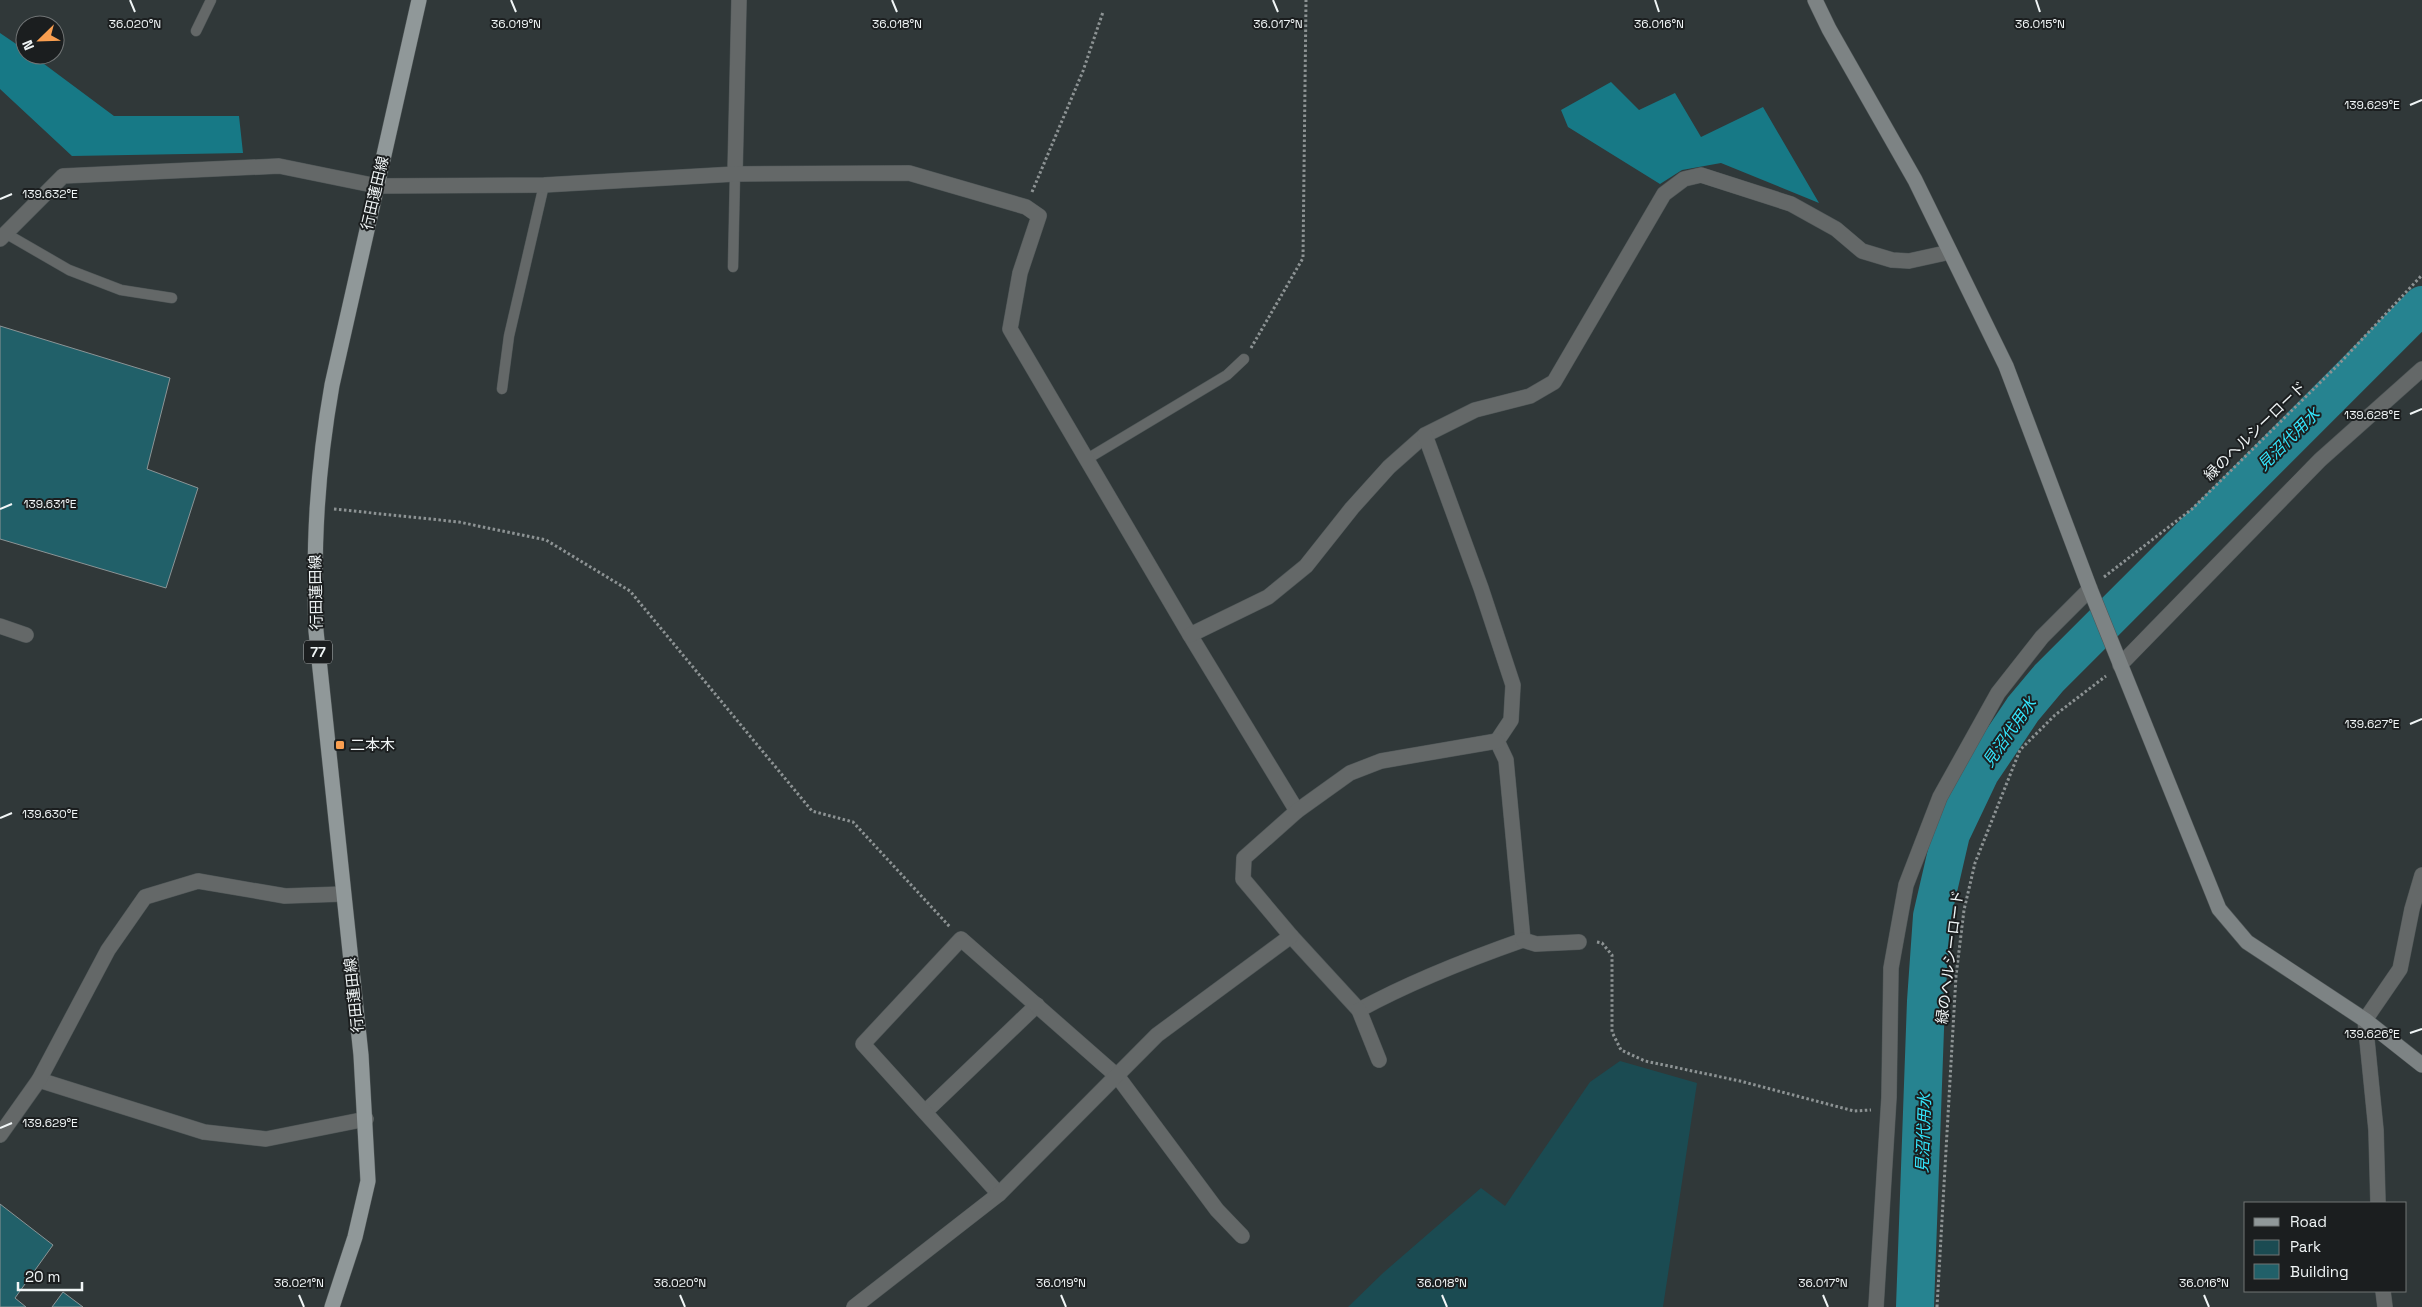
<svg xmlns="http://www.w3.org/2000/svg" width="2422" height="1307" font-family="'Space Grotesk','Noto Sans JP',sans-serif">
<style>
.green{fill:#1b4b52}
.forest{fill:#177986}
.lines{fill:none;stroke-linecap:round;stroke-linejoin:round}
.river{stroke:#268390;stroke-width:38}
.building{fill:#216069;stroke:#8b9496}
.lane-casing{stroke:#4f5657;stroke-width:11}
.street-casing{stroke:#4f5657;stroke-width:16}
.secondary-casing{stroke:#4f5657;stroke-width:16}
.primary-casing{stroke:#4f5657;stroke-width:16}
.path{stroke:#8d9394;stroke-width:3;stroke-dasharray:2.5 2.5;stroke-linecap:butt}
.lane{stroke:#646868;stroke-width:10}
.street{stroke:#646868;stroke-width:15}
.secondary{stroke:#7d8384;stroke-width:15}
.primary{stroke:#909899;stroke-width:15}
.ticks{fill:none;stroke:#f0f5f6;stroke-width:2}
.poi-dot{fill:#fa9f50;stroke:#1b1e1f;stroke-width:2}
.labels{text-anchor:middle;stroke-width:4;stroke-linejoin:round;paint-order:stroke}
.shield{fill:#1b1e1f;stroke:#b0b4b6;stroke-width:1}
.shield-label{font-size:14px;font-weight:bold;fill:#f0f5f6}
.street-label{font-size:15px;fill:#f0f5f6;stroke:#1b1e1f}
.poi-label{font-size:15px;fill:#f0f5f6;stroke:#1b1e1f;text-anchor:start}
.water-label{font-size:16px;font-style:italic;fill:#33e5fc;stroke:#1b1e1f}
.ticks-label{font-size:12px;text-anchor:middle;fill:#f0f5f6;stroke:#1b1e1f;stroke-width:4;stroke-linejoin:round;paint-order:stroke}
</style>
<rect width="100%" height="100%" fill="#303839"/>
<polygon class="green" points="1620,1061 1697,1083 1663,1307 1348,1307 1383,1273 1481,1188 1505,1206 1590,1082"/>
<g class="forest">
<polygon points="0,33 25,50 25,55 32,55 114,116 239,116 243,153 72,156 0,89"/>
<polygon points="1611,82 1639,110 1675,93 1701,137 1763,107 1819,203 1721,163 1682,170 1660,184 1568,127 1561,110"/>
</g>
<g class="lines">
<polyline class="river" points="1915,1307 1926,1001 1932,916 1951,834 1980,773 2023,709 2049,678 2422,305"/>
</g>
<g class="building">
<polygon points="0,326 170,378 147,469 198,488 166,588 0,539"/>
<polygon points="0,1204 53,1245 15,1298 26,1307 0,1307"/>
<polygon points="63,1292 83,1307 52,1307"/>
</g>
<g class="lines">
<g class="lane-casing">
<g id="lane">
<polyline points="196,31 211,0"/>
<polyline points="5,233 69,270 121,290 172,298"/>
<polyline points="733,267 735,174"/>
<polyline points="502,389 509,336 544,185"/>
<polyline points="1087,459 1227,375 1244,359"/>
</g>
</g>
<g class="street-casing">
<g id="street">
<polyline points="735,174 739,0"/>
<polyline points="0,239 63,176 279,166 377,186 544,185 735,174 909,173 1026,207 1039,216 1020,273 1010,329 1190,635 1297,811"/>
<polyline points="0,626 26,635"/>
<polyline points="1190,635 1268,597 1306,566 1352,508 1389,467 1425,435 1475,410 1530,396 1554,382 1664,194 1684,179 1701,175 1791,204 1836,229 1862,251 1892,260 1909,261 1950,252"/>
<polyline points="2120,665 2320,460 2422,369"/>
<path d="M1291,936L1359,1010C1412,981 1466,960 1523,940L1506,760L1497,741L1511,720L1513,685L1481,588L1425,435"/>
<polyline points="1523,940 1536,944 1579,942"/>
<polyline points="1359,1010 1379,1060"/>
<polyline points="39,1080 204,1132 266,1139 366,1119"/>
<polyline points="925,1112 1037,1005"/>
<polyline points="0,1135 39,1080 108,950 145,897 198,881 285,896 343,894"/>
<polyline points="999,1194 863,1044 961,939 1118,1077 1217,1210 1242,1236"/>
<polyline points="2378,1203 2376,1130 2365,1020 2400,969 2412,909 2422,875"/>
<polyline points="2383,1291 2385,1307"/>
<polyline points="854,1307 999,1194 1157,1035 1291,936 1243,879 1244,858 1297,811 1350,773 1381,761 1497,741"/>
<polyline points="1876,1307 1889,1097 1891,968 1906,885 1940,797 1998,693 2042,637 2090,589"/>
</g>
</g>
<g class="secondary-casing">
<polyline id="secondary" points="1815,0 1829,29 1915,180 2006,366 2090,589 2219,909 2247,942 2365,1020 2422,1065"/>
</g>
<g class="primary-casing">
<path id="primary" d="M332,1307L355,1237L368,1181L361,1055L316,631C313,544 317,470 332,385L419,0"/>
</g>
<g class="path">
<polyline points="1032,192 1083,71 1103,12"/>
<polyline points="1251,348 1303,258 1306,0"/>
<polyline points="334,509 459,522 546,540 630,591 812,811 853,822 950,927"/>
<polyline points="2104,577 2192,509 2339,364 2422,275"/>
<polyline points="1597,942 1602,943 1612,955 1612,1032 1621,1050 1645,1061 1740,1081 1854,1111 1871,1110"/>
<polyline points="1937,1307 1956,976 1964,910 1975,863 2020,750 2055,715 2106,676"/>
</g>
<use href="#lane" class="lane"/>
<use href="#street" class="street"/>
<use href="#secondary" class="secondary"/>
<use href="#primary" class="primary"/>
</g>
<path class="ticks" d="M130,0L135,12M511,0L516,12M892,0L897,12M1273,0L1278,12M1655,0L1659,12M2036,0L2040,12M2410,105L2422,100M0,199L12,194M2410,414L2422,409M0,509L12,504M2410,724L2422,719M0,818L12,813M2410,1033L2422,1029M0,1128L12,1123M299,1295L304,1307M680,1295L685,1307M1061,1295L1066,1307M1442,1295L1447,1307M1823,1295L1828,1307M2204,1295L2209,1307"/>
<rect class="poi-dot" x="335" y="740" width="10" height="10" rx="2.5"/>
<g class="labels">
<rect class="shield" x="304" y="640.5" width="28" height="23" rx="4"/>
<g class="shield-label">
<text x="318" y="657">77</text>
</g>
<g class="street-label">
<text transform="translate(375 193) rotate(-77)" y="5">行田蓮田線</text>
<text transform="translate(2255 431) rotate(-44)" y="5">緑のヘルシーロード</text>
<text transform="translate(316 592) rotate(-91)" y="5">行田蓮田線</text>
<text transform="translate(1950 957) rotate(-83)" y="5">緑のヘルシーロード</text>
<text transform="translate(354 995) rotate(-96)" y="5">行田蓮田線</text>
</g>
<g class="poi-label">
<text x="350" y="750">二本木</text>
</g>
<g class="water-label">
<text transform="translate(2288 439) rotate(-45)" y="6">見沼代用水</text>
<text transform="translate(2009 732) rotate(-55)" y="6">見沼代用水</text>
<text transform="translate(1923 1133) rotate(-88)" y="6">見沼代用水</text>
</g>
</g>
<g class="ticks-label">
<text x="135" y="28">36.020°N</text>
<text x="516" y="28">36.019°N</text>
<text x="897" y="28">36.018°N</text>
<text x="1278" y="28">36.017°N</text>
<text x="1659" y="28">36.016°N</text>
<text x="2040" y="28">36.015°N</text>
<text x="2372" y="109">139.629°E</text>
<text x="50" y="198">139.632°E</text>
<text x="2372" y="419">139.628°E</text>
<text x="50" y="508">139.631°E</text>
<text x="2372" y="728">139.627°E</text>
<text x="50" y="818">139.630°E</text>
<text x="2372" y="1038">139.626°E</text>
<text x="50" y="1127">139.629°E</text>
<text x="299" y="1287">36.021°N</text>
<text x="680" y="1287">36.020°N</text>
<text x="1061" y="1287">36.019°N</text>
<text x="1442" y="1287">36.018°N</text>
<text x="1823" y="1287">36.017°N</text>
<text x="2204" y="1287">36.016°N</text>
</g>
<rect x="2244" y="1202" width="162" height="90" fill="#1b1e1f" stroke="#707475"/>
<rect x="2254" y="1218" width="25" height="8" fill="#909899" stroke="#707475"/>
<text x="2290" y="1227" font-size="15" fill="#f0f5f6">Road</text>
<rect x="2254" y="1240" width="25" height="15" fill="#1b4b52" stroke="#707475"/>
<text x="2290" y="1252" font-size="15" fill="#f0f5f6">Park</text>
<rect x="2254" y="1264" width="25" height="15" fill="#216069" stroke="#707475"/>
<text x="2290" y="1277" font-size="15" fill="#f0f5f6">Building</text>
<g transform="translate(40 40) rotate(247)"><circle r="24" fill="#1b1e1f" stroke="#707475"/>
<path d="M0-4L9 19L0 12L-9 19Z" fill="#fa9f50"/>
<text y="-8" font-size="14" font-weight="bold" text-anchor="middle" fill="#f0f5f6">N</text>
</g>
<path d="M18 1282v8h64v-8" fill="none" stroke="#f0f5f6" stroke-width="2.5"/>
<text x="25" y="1282" font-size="15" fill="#f0f5f6" stroke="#1b1e1f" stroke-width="4" paint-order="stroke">20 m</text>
</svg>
